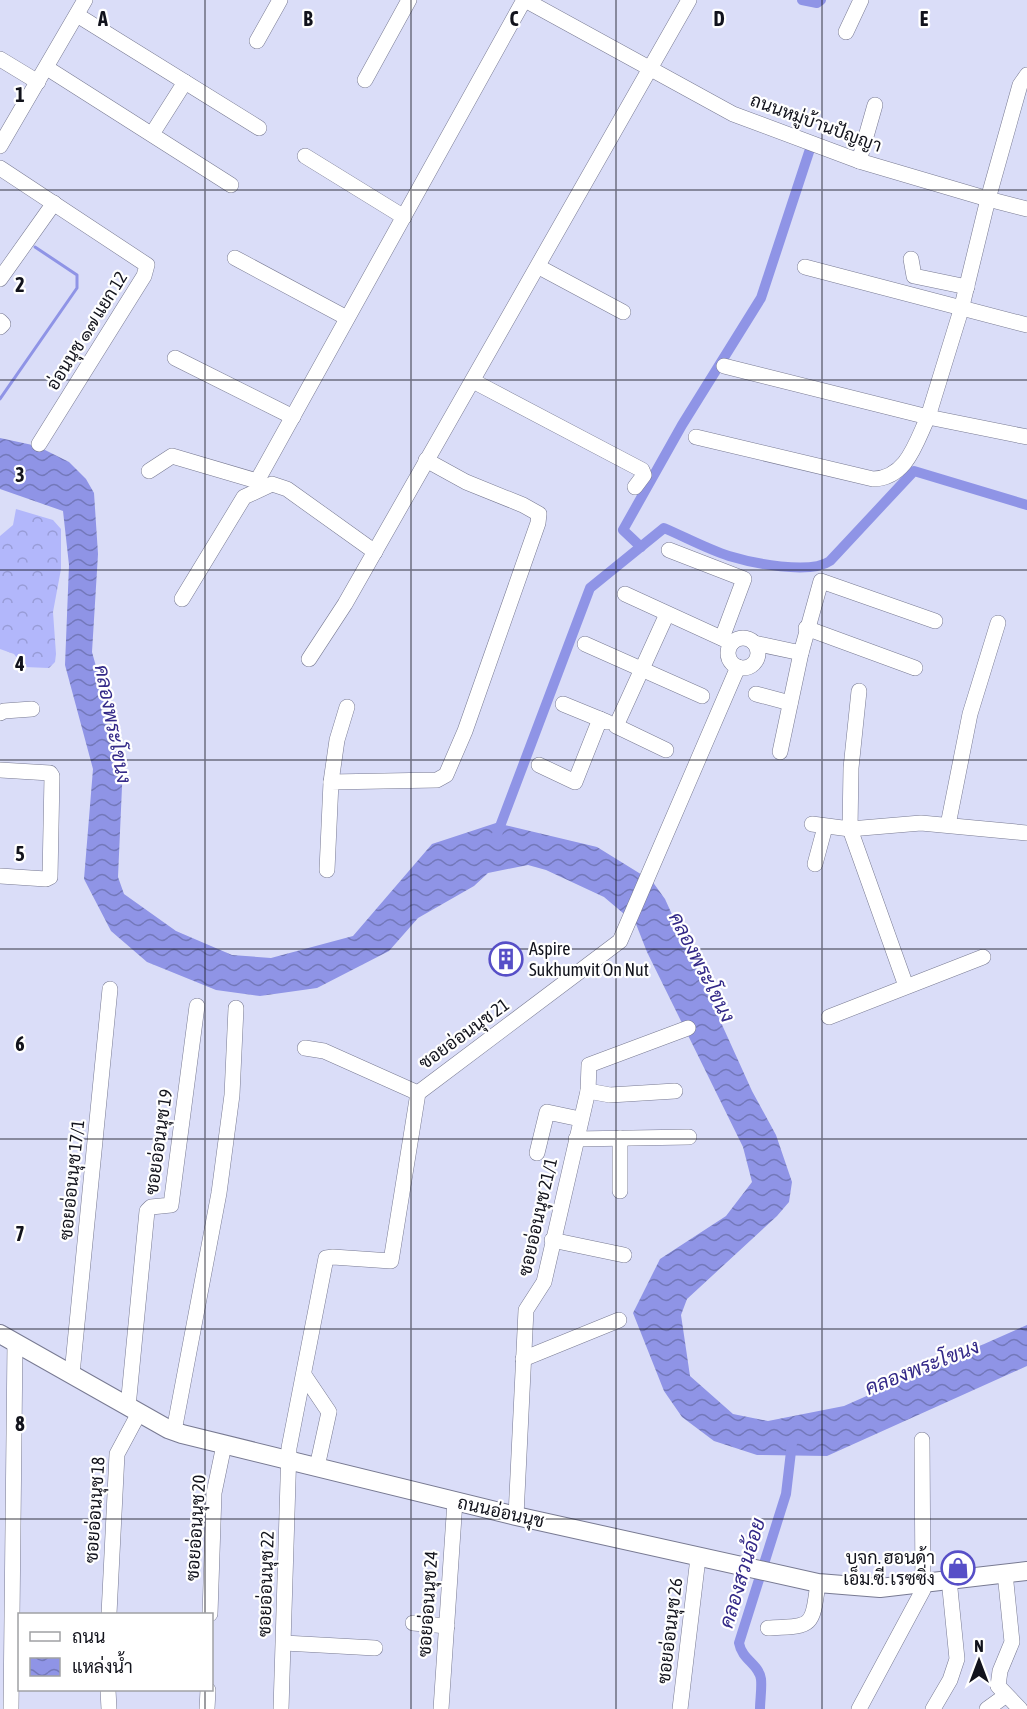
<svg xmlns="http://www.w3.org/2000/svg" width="1027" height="1709" font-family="'Asap Condensed',Sarabun,sans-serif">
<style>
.forest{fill:url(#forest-crowns)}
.water{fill:url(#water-waves)}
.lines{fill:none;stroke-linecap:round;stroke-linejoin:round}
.stream{stroke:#8f94e6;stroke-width:3}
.canal{stroke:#8f94e6;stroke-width:10}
.minor-casing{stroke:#787a92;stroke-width:16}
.major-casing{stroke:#787a92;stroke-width:20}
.minor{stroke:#fff;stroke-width:15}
.major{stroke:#fff;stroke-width:18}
.grid{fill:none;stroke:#12131c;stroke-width:1.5;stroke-opacity:0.55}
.labels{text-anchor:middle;stroke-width:4.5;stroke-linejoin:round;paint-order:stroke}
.street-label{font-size:18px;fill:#12131c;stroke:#fff}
.poi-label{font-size:18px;fill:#12131c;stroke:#fff;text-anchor:start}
.water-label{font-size:20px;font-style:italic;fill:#332988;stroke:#fff}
.grid-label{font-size:20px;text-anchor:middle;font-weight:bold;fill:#12131c;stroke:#fff;stroke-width:4.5;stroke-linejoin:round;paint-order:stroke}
</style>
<defs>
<pattern id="forest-crowns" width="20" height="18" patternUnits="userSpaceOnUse" patternTransform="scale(1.5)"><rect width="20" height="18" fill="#b2b7fb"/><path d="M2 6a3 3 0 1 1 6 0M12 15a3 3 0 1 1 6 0" fill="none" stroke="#989cd7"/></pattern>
<pattern id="water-waves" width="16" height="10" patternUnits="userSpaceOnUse" patternTransform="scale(1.5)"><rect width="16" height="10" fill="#8f94e6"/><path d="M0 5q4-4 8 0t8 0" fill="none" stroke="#7378ba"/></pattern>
</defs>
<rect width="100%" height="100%" fill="#daddf8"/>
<polygon class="forest" points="16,509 53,520 61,529 61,569 53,612 56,654 55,662 49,668 24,667 14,654 0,649 0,536 13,525"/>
<polygon class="water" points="0,438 37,446 69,462 86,479 94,493 98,554 92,652 123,764 118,877 124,894 176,931 232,955 271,958 353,936 432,844 496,823 597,847 652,881 665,899 752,1091 776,1135 792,1182 789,1202 777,1216 687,1299 681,1315 690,1376 733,1414 768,1421 844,1406 1027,1325 1027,1366 827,1456 757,1455 714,1441 682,1417 664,1391 633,1313 660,1259 726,1216 752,1182 743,1147 647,952 636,924 604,897 546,870 528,865 488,873 474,886 418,918 389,951 317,988 260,996 216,990 147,962 111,931 84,879 93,769 65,665 69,565 63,511 0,489"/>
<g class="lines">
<polyline class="stream" points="0,399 77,288 77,275 35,247"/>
<g class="canal">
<polyline points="802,0 817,3 821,0"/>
<polyline points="641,547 623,530 682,425 761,298 810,149"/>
<path d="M496,837L590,588L664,528C685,537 707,549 729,556C752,563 810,575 830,561L914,471L1027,505"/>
<path d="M760,1709C760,1700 762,1689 761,1679C759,1664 742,1660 739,1643L786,1494L792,1443"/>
</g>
<g class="minor-casing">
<g id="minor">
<polyline points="525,0 733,114 859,161 988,199 1020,85 1027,75"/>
<polyline points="77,15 259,128"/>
<polyline points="846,32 861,0"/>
<polyline points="257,41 280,0"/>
<polyline points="0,59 38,82"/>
<polyline points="47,68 231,185"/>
<polyline points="365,80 409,0"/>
<polyline points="152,134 185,82"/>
<polyline points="0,146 85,0"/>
<polyline points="305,156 404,217"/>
<polyline points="859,161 875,105"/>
<polyline points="0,168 147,265 144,276 39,444"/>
<polyline points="235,258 347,318"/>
<polyline points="911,259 914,276 967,287"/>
<polyline points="539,267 623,312"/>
<polyline points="805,267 1027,325"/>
<polyline points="0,279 54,203"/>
<polyline points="0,321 3,324 0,327"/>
<polyline points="175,358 293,417"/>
<polyline points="724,366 928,417 961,310 988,199 1027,209"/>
<polyline points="473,381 642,470 644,475 635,487"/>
<path d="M696,437L873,479C907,478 916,442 928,417L1027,437"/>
<polyline points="149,471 172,456 257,481 524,0"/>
<polyline points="669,550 744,579 722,638"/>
<polyline points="625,594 732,643"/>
<polyline points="182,599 244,497 272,484 287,489 375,552"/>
<polyline points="806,628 915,668"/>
<circle cx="743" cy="653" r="15"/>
<polyline points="754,643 801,653 821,581 935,621"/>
<polyline points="585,644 702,696"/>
<polyline points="309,659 345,604 689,0"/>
<polyline points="859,691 851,768 850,829 906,986"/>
<polyline points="756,694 790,703"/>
<polyline points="563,704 607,722"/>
<polyline points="0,713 4,711 32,709"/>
<polyline points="666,750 616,726 667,614"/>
<polyline points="780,752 801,653"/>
<polyline points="539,765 575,782 600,719"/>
<polyline points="0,770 50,773 52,776 50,877 46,879 0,876"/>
<polyline points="331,782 337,740 347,707"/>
<polyline points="812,824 850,829 921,823 1027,833"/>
<polyline points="948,825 970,714 998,623"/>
<polyline points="815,864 825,827"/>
<polyline points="327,870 331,782 437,780 446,775 465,731 538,523 539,514 523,505 466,482 426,460"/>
<polyline points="829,1017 983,957"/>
<polyline points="305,1048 324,1051 418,1093"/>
<polyline points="588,1091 610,1095 675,1091"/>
<polyline points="620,1138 620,1191"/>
<polyline points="576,1139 689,1137"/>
<polyline points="537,1153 547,1112 580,1119"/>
<polyline points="552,1240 624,1255"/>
<polyline points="523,1359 619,1320"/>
<polyline points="72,1374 110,989"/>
<polyline points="304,1375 329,1412 317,1467"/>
<polyline points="128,1407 147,1211 151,1207 171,1205 197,1006"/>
<polyline points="174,1431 219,1193 232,1095 236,1008"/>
<polyline points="516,1516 526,1310 544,1282 588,1091 589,1065 688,1028"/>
<polyline points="1005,1573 1012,1642 1000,1671 998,1686 1020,1709"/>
<polyline points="109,1614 117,1454 139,1413"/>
<polyline points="210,1614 214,1493 224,1445"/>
<polyline points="413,1623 447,1626"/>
<path d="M768,1628C813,1626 812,1628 818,1583"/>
<polyline points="284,1643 375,1648"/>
<polyline points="108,1690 109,1709"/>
<polyline points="11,1709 15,1343"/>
<polyline points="207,1709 208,1690"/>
<polyline points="281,1709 289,1448 326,1258 333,1257 391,1261 418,1093 620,941 738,667"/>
<polyline points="441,1709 455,1501"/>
<polyline points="680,1709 698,1558"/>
<polyline points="859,1709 923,1590 922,1440"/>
<polyline points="933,1709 950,1680 957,1659 949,1579"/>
<polyline points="987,1709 1005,1696"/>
</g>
</g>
<g class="major-casing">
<polyline id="major" points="0,1334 168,1429 182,1434 516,1516 818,1583 880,1588 1027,1571"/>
</g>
<use href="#minor" class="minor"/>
<use href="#major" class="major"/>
</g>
<path class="grid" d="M205,0V1614M411,0V1709M616,0V1709M822,0V1709M0,190H1027M0,380H1027M0,570H1027M0,760H1027M0,949H1027M0,1139H1027M0,1329H1027M0,1519H1027M205,1690V1709"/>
<defs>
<g id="building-ring" transform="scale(1.725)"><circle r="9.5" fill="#fff" stroke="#574fc7" stroke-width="1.5"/><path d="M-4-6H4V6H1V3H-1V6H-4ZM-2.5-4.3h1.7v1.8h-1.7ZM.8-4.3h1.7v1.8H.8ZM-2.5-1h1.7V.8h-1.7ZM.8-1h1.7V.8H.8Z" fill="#574fc7"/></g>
<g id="shop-ring" transform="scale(1.725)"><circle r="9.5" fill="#fff" stroke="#574fc7" stroke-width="1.5"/><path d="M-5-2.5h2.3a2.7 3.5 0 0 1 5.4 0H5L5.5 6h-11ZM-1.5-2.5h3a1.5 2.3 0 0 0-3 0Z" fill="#574fc7"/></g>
</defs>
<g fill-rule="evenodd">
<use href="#building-ring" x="506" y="959"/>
<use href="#shop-ring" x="958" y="1568"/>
</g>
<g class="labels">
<g class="street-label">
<text transform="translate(816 123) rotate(20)" y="6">ถนนหมู่บ้านปัญญา</text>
<text transform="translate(87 331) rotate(-58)" y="6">อ่อนนุช ๑๗ แยก 12</text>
<text transform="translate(464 1034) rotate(-36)" y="6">ซอยอ่อนนุช 21</text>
<text transform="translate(159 1142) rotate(-82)" y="6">ซอยอ่อนนุช 19</text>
<text transform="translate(72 1180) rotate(-84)" y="6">ซอยอ่อนนุช 17/1</text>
<text transform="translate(538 1217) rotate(-77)" y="6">ซอยอ่อนนุช 21/1</text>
<text transform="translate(95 1510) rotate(-86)" y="6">ซอยอ่อนนุช 18</text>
<text transform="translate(501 1512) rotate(13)" y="6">ถนนอ่อนนุช</text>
<text transform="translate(196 1528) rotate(-86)" y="6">ซอยอ่อนนุช 20</text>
<text transform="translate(266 1584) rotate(-88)" y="6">ซอยอ่อนนุช 22</text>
<text transform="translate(428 1604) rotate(-86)" y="6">ซอยอ่อนนุช 24</text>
<text transform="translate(670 1631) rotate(-83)" y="6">ซอยอ่อนนุช 26</text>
</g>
<g class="poi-label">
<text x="529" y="955">Aspire<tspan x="529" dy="21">Sukhumvit On Nut</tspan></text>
<text x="935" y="1564" text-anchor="end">บจก. ฮอนด้า<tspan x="935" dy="21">เอ็ม.ซี. เรซซิ่ง</tspan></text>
</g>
<g class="water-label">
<text transform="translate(113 724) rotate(79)" y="7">คลองพระโขนง</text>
<text transform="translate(702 967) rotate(63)" y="7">คลองพระโขนง</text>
<text transform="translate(922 1367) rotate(-21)" y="7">คลองพระโขนง</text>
<text transform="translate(742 1573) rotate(-73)" y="7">คลองสวนอ้อย</text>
</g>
</g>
<g class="grid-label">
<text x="103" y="26">A</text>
<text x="308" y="26">B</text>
<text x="514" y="26">C</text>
<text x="719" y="26">D</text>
<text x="924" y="26">E</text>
<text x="20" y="102">1</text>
<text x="20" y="292">2</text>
<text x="20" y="482">3</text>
<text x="20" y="671">4</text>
<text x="20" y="861">5</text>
<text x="20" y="1051">6</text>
<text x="20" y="1241">7</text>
<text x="20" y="1431">8</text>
</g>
<rect x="18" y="1613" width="195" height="78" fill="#ffffff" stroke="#a0a1a4" stroke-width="1.5"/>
<rect x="30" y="1632" width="30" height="9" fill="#ffffff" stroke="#a0a1a4" stroke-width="1.5"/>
<text x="72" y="1643" font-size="18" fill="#12131c">ถนน</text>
<rect x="30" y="1658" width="30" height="18" fill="url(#water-waves)" stroke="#a0a1a4" stroke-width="1.5"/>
<text x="72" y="1673" font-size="18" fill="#12131c">แหล่งน้ำ</text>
<g transform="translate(979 1661)" stroke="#ffffff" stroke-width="4.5" paint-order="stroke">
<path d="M0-4.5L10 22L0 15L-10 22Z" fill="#12131c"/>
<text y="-9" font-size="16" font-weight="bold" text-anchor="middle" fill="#12131c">N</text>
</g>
</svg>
